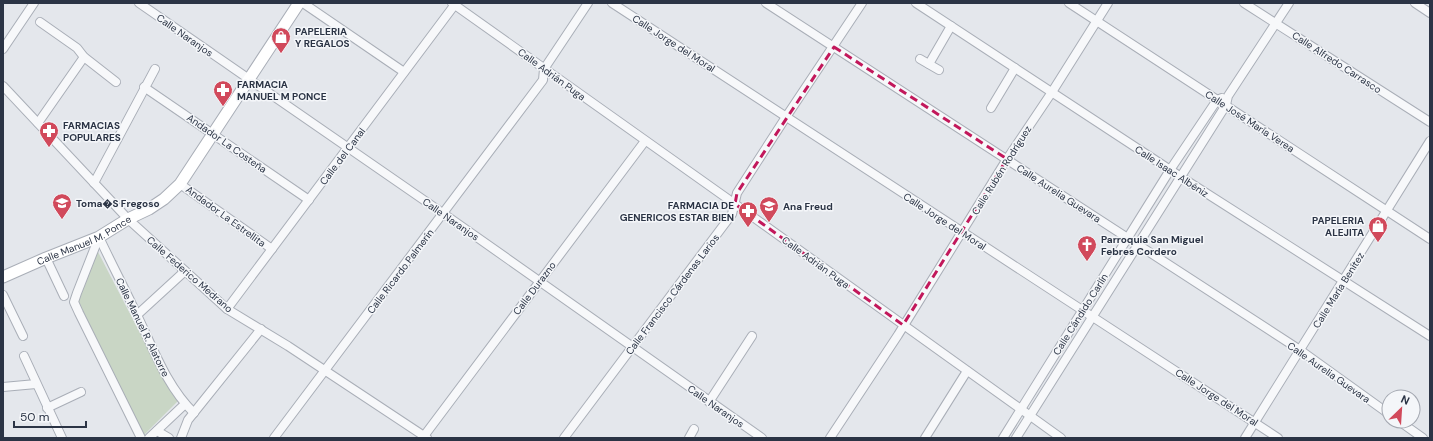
<svg xmlns="http://www.w3.org/2000/svg" width="1433" height="441" font-family="'DM Sans',sans-serif">
<style>
.park{fill:#c9d6c5}
.lines{fill:none;stroke-linecap:round;stroke-linejoin:round}
.street-casing{stroke:#a9aeb7;stroke-width:10}
.secondary-casing{stroke:#a9aeb7;stroke-width:13}
.street{stroke:#f7f8fa;stroke-width:8}
.secondary{stroke:#fff;stroke-width:11}
.marked{fill:none;stroke:#c2185b;stroke-width:3;stroke-dasharray:8 5;stroke-linejoin:round}
.labels{text-anchor:middle;stroke-width:3;stroke-linejoin:round;paint-order:stroke}
.poi-label{font-size:10px;font-weight:bold;fill:#2b3445;stroke:#f4f6f9;text-anchor:start}
.street-label{font-size:10px;fill:#2b3445;stroke:#f4f6f9}
</style>
<rect width="100%" height="100%" fill="#e4e7ec"/>
<polygon class="park" points="97,250 169,389 180,399 144,435 77,301"/>
<g class="lines">
<g class="street-casing">
<g id="street">
<polyline points="139,3 444,214 762,438"/>
<polyline points="303,3 404,72"/>
<polyline points="452,3 735,204 1061,438"/>
<polyline points="612,3 1278,438"/>
<polyline points="766,3 1300,350 1389,414"/>
<polyline points="916,3 1181,177 1430,336"/>
<polyline points="1069,3 1430,239"/>
<polyline points="1244,3 1430,122"/>
<polyline points="1415,3 1430,13"/>
<polyline points="40,22 77,48 84,57 116,82"/>
<polyline points="3,49 34,3"/>
<polyline points="920,59 939,70"/>
<polyline points="929,64 951,26"/>
<polyline points="3,86 128,219 227,309 288,346 427,438"/>
<polyline points="144,87 309,200"/>
<polyline points="991,108 1015,68"/>
<polyline points="38,123 84,57"/>
<polyline points="94,183 155,69"/>
<polyline points="180,184 272,249"/>
<polyline points="99,237 77,293 74,302 79,313 141,438"/>
<path d="M99,237C111,263 125,289 137,315C153,348 167,387 194,413"/>
<polyline points="46,258 64,296"/>
<polyline points="3,295 23,336"/>
<polyline points="227,309 456,3"/>
<polyline points="137,315 185,271"/>
<polyline points="24,356 62,438"/>
<polyline points="3,387 36,384"/>
<polyline points="709,402 752,336"/>
<polyline points="47,408 81,392"/>
<polyline points="1399,421 1423,438"/>
<polyline points="157,431 169,438"/>
<polyline points="424,436 645,141"/>
<polyline points="149,438 185,404"/>
<polyline points="181,438 188,420 261,329"/>
<polyline points="274,438 543,80 544,69 588,3"/>
<polyline points="564,438 732,214 737,193 786,117 862,3"/>
<polyline points="689,438 694,429"/>
<polyline points="830,438 898,335 1007,159 1052,92 1108,3"/>
<polyline points="925,438 967,371"/>
<polyline points="1003,438 1170,170 1217,100 1222,98"/>
<polyline points="1016,438 1226,105 1228,96 1289,3"/>
<polyline points="1245,438 1430,141"/>
</g>
</g>
<g class="secondary-casing">
<g id="secondary">
<path id="s1" d="M3,277L46,258L99,237L128,219L149,209L164,199L180,184L299,3"/>
</g>
</g>
<use href="#street" class="street"/>
<use href="#secondary" class="secondary"/>
</g>
<path class="marked" d="M834,47L1007,159L903,325L735,204L737,193Z"/>
<defs>
<g id="shop-pin" transform="scale(1)"><path d="M0 17L-7.5 6A9.5 9.5 0 1 1 7.5 6Z" fill="#d1495b" stroke="#f4f6f9"/><path d="M-5-2.5h2.3a2.7 3.5 0 0 1 5.4 0H5L5.5 6h-11ZM-1.5-2.5h3a1.5 2.3 0 0 0-3 0Z" fill="#fff"/></g>
<g id="pharmacy-pin" transform="scale(1)"><path d="M0 17L-7.5 6A9.5 9.5 0 1 1 7.5 6Z" fill="#d1495b" stroke="#f4f6f9"/><path d="M-2-6h4v4h4v4h-4v4h-4v-4h-4v-4h4Z" fill="#fff"/></g>
<g id="school-pin" transform="scale(1)"><path d="M0 17L-7.5 6A9.5 9.5 0 1 1 7.5 6Z" fill="#d1495b" stroke="#f4f6f9"/><path d="M0-5L7-2L0 1L-7-2ZM-4 1L0 2.5L4 1V4Q0 6-4 4Z" fill="#fff"/></g>
<g id="church-pin" transform="scale(1)"><path d="M0 17L-7.5 6A9.5 9.5 0 1 1 7.5 6Z" fill="#d1495b" stroke="#f4f6f9"/><path d="M-1.2-6h2.4v3.5h3.3v2.4h-3.3V6h-2.4V-.1h-3.3v-2.4h3.3Z" fill="#fff"/></g>
</defs>
<g fill-rule="evenodd">
<use href="#shop-pin" x="281" y="37"/>
<use href="#pharmacy-pin" x="223" y="90"/>
<use href="#pharmacy-pin" x="49" y="131"/>
<use href="#school-pin" x="62" y="203"/>
<use href="#school-pin" x="769" y="206"/>
<use href="#pharmacy-pin" x="748" y="211"/>
<use href="#shop-pin" x="1378" y="226"/>
<use href="#church-pin" x="1087" y="245"/>
</g>
<g class="labels">
<g class="poi-label">
<text x="295" y="35">PAPELERIA<tspan x="295" dy="12">Y REGALOS</tspan></text>
<text x="237" y="88">FARMACIA<tspan x="237" dy="12">MANUEL M PONCE</tspan></text>
<text x="63" y="129">FARMACIAS<tspan x="63" dy="12">POPULARES</tspan></text>
<text x="76" y="207">Toma�S Fregoso</text>
<text x="734" y="209" text-anchor="end">FARMACIA DE<tspan x="734" dy="12">GENERICOS ESTAR BIEN</tspan></text>
<text x="783" y="210">Ana Freud</text>
<text x="1364" y="224" text-anchor="end">PAPELERIA<tspan x="1364" dy="12">ALEJITA</tspan></text>
<text x="1101" y="243">Parroquia San Miguel<tspan x="1101" dy="12">Febres Cordero</tspan></text>
</g>
<g class="street-label">
<text transform="translate(185 35) rotate(35)" y="4">Calle Naranjos</text>
<text transform="translate(674 43) rotate(33)" y="4">Calle Jorge del Moral</text>
<text transform="translate(1337 62) rotate(33)" y="4">Calle Alfredo Carrasco</text>
<text transform="translate(552 74) rotate(36)" y="4">Calle Adrián Puga</text>
<text transform="translate(1250 121) rotate(33)" y="4">Calle José María Verea</text>
<text transform="translate(227 143) rotate(35)" y="4">Andador La Costeña</text>
<text transform="translate(342 156) rotate(-53)" y="4">Calle del Canal</text>
<text transform="translate(1001 170) rotate(-58)" y="4">Calle Rubén Rodríguez</text>
<text transform="translate(1172 171) rotate(33)" y="4">Calle Isaac Albéniz</text>
<text transform="translate(1059 193) rotate(33)" y="4">Calle Aurelia Guevara</text>
<text transform="translate(226 216) rotate(36)" y="4">Andador La Estrellita</text>
<text transform="translate(451 219) rotate(35)" y="4">Calle Naranjos</text>
<text transform="translate(945 221) rotate(33)" y="4">Calle Jorge del Moral</text>
<text dy="4" stroke="none"><textPath href="#s1" startOffset="89">Calle Manuel M. Ponce</textPath></text>
<text transform="translate(816 262) rotate(36)" y="4">Calle Adrián Puga</text>
<text transform="translate(400 271) rotate(-53)" y="4">Calle Ricardo Palmerín</text>
<text transform="translate(190 274) rotate(41)" y="4">Calle Federico Medrano</text>
<text transform="translate(534 288) rotate(-53)" y="4">Calle Durazno</text>
<text transform="translate(1338 290) rotate(-58)" y="4">Calle María Benítez</text>
<text transform="translate(672 294) rotate(-53)" y="4">Calle Francisco Cárdenas Larios</text>
<text transform="translate(1080 314) rotate(-58)" y="4">Calle Cándido Carlín</text>
<text transform="translate(143 327) rotate(64)" y="4">Calle Manuel R. Alatorre</text>
<text transform="translate(1329 372) rotate(35)" y="4">Calle Aurelia Guevara</text>
<text transform="translate(1217 397) rotate(33)" y="4">Calle Jorge del Moral</text>
<text transform="translate(716 406) rotate(35)" y="4">Calle Naranjos</text>
</g>
</g>
<rect width="1433" height="441" fill="none" stroke="#2b3445" stroke-width="8"/>
<g transform="translate(1401 409) rotate(25)"><circle r="19" fill="#f4f6f9" stroke="#a4a8b1"/>
<path d="M0-3L7 15L0 10L-7 15Z" fill="#d1495b"/>
<text y="-6" font-size="11" font-weight="bold" text-anchor="middle" fill="#2b3445">N</text>
</g>
<path d="M14 421v6h72v-6" fill="none" stroke="#2b3445" stroke-width="2"/>
<text x="20" y="421" font-size="12" fill="#2b3445" stroke="#f4f6f9" stroke-width="3" paint-order="stroke">50 m</text>
</svg>
